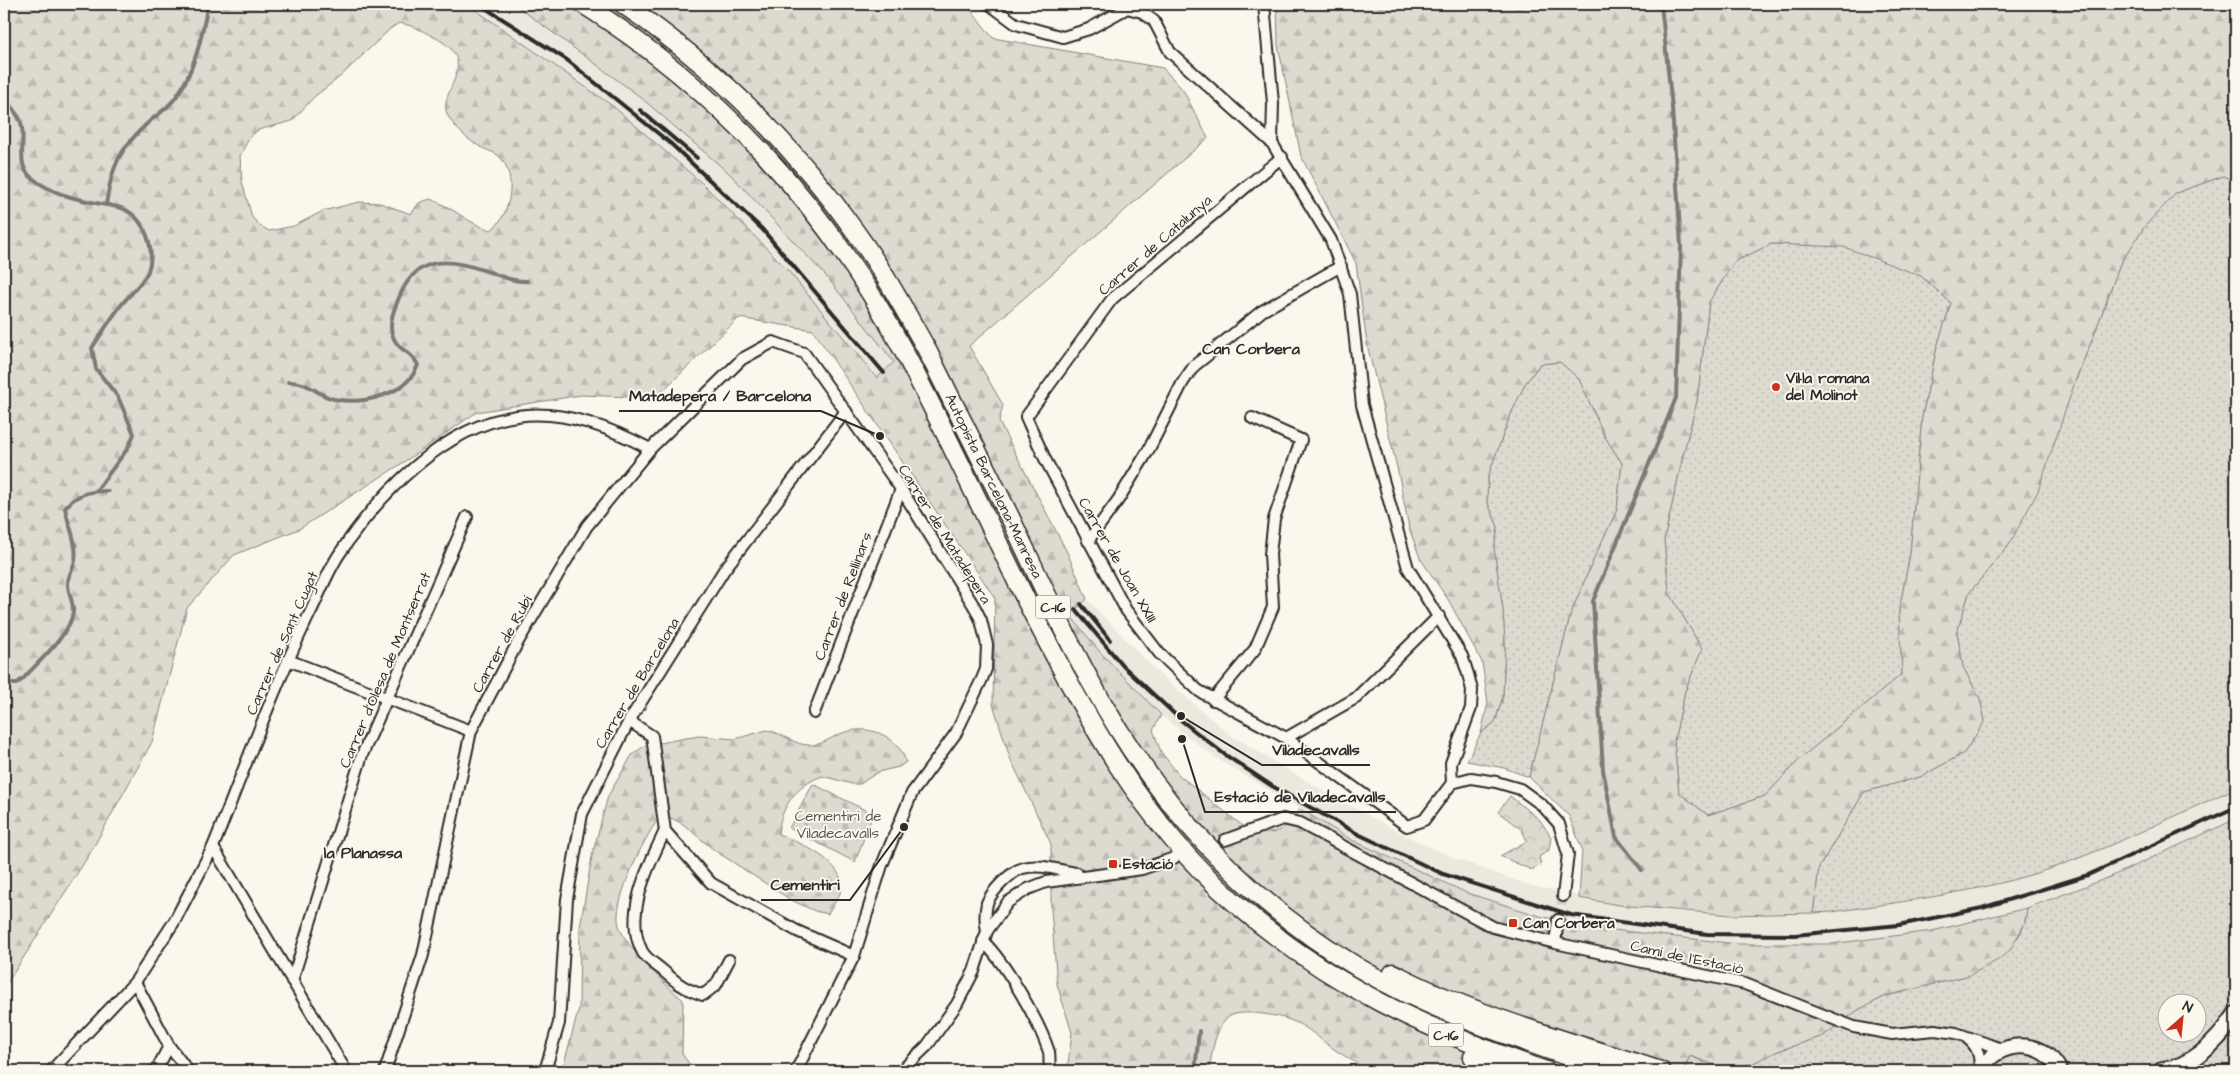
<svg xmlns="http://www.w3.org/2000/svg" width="2240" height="1075" font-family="'Architects Daughter',sans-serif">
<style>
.built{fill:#ebe8de}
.grass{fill:url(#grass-dots);stroke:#84827e;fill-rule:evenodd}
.forest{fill:url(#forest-firs);stroke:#84827e;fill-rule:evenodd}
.cemetery{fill:url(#cemetery-stones);stroke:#84827e}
.park{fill:url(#park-crowns);stroke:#84827e}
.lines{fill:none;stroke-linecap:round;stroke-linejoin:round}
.stream{stroke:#7b7a75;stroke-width:4}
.street-tunnel{stroke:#d1cec5;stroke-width:10;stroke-dasharray:10 5;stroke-linecap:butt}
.street-casing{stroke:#2b2b2b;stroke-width:14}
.secondary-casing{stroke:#2b2b2b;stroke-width:18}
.primary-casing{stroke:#2b2b2b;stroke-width:19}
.highway-casing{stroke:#2b2b2b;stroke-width:21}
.street{stroke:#fbf7ec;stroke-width:10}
.secondary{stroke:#fbf7ec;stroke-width:14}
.primary{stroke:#fbf7ec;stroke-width:15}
.highway{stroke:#fbf7ec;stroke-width:18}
.rail{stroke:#2b2b2b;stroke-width:4}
.poi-dot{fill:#c8321e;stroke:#fbf7ec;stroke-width:2}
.labels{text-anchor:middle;stroke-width:4;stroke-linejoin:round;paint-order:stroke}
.shield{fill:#fbf7ec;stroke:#696865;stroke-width:1}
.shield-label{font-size:14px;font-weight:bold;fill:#2b2b2b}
.street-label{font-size:15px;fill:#2b2b2b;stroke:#fbf7ec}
.poi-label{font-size:15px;font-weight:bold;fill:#2b2b2b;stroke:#fbf7ec;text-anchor:start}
.park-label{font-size:15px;fill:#585754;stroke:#fbf7ec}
.neighbourhood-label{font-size:16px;font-weight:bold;fill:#2b2b2b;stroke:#fbf7ec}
.leader{fill:none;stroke:#2b2b2b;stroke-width:2}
.callout-dot{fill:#2b2b2b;stroke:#fbf7ec;stroke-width:2}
.callout-label{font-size:16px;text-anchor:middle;font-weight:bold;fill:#2b2b2b;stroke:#fbf7ec;stroke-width:4;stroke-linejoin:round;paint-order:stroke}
</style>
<defs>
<pattern id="grass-dots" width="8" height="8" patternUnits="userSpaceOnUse" patternTransform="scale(1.25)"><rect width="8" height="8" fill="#dddad0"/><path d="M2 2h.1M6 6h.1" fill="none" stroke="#bebbb3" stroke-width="1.8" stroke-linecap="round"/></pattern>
<pattern id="forest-firs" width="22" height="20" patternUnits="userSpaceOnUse" patternTransform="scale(1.25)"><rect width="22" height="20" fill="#dddad0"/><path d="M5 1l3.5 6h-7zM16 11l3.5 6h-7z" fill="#bebbb3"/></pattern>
<pattern id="cemetery-stones" width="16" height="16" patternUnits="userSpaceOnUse" patternTransform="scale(1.25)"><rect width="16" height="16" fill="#dddad0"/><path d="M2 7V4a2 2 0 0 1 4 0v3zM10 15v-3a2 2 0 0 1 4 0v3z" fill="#bebbb3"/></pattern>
<pattern id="park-crowns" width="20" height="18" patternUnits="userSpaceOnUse" patternTransform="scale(1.25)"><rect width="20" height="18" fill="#dddad0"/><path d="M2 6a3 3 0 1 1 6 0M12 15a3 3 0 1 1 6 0" fill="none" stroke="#bebbb3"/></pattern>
</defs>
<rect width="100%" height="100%" fill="#fbf7ec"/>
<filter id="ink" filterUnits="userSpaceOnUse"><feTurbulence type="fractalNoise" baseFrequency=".02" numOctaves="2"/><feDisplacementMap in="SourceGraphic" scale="10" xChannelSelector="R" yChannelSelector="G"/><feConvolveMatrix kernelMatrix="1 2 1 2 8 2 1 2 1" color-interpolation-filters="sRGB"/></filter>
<g filter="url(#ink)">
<g class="built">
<polygon points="467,4 514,4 639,96 730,174 826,276 894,362 877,378 786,268 704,185 614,107"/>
<polygon points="1087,599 1158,673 1229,734 1328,794 1405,835 1454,858 1525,884 1619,905 1731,915 1832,912 1956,894 2054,867 2120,841 2236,788 2236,819 2110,877 2027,908 1932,931 1831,944 1738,944 1614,930 1543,917 1467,893 1352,840 1214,757 1154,710 1100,652 1070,615"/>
</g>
<g class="grass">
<path d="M2223,176L2236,181V788C2176,815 2117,845 2055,867C1983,892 1907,901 1832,912L1813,913L1819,867L1864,792L1920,777L1964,753L1985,721L1980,699L1963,667L1957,632L1969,593L2009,545L2094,335L2120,264L2145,226L2176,193Z"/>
<polygon points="1771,244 1844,246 1921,276 1951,303 1937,347 1922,417 1910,554 1899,611 1902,674 1801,758 1765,796 1708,815 1679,793 1674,741 1685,691 1702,649 1669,592 1664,540 1685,447 1697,401 1709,302 1734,262"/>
<polygon points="1560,362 1579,379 1605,437 1622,463 1617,510 1596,554 1571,613 1529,777 1504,768 1467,761 1481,733 1495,722 1503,696 1505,643 1503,611 1494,549 1498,527 1487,501 1488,476 1510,416 1525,384 1540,364"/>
<path d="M2236,819V1071H1683L1690,1056L1704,1062L1751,1064L1778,1051L1823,1036L1858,1010L1886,996L1970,975L2019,936L2025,923L2027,908L2110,877ZM2168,1002H2198V1032H2168Z"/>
</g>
<g class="forest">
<path d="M4,4H467L614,107L704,185L786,268L877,378L894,362L826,276L730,174L639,96L514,4H966L993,38L1163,68L1183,90L1208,138L969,346L1003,405L999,422L1067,552L1087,599L1070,615L1100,652L1161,715L1153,730L1161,752L1179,775L1254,835C1282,831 1284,832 1300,809L1352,840L1467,893L1543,917L1614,930L1738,944H1831L1932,931L2027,908L2025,923L2010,950L1998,960L1970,975L1886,996L1858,1010L1823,1036L1778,1051L1751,1064L1720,1067L1690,1056L1683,1071H1371C1356,1063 1342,1055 1328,1045C1319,1038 1308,1028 1297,1023C1284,1016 1239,1007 1227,1018C1214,1032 1212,1053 1209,1071H1067L1072,1033L1057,984L1051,910V844L1010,758L993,704L995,598L813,330L739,318L655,398L581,395L477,412L398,466L299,529L234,555L187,608L152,742L89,855L4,988ZM399,23C412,25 423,31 434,37C485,63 435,91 448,116C455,128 468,141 481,147C487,151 496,152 501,158C517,177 511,216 491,230C468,224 452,206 430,199L419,203L411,214L380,203L359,202L323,211L294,226L269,231L259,225L252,217L242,182L240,156L249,138L258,130L292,121L314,97L341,76L390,29Z"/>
<path d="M1277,4H2236V181L2223,176L2176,193L2145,226L2120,264L2094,335L2077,376L2038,491L2009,545L1969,593L1957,632L1963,667L1980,699L1985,721L1964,753L1920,777L1864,792L1819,867L1813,913L1731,915L1619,905L1579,898L1582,849L1569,816L1529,777L1571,613L1596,554L1617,510L1622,463L1605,437L1579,379L1560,362L1540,364L1525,384L1510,416L1488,476L1487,501L1498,527L1494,549L1503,610L1505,643L1503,696L1495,722L1481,733L1488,703L1482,662L1449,601L1420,558L1409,528L1399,476L1367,344L1356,263L1301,156L1278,45ZM1771,244L1844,247L1921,276L1951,303L1937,347L1922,417L1910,554L1899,611L1902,674L1801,758L1765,796L1708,815L1679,793L1674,741L1685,691L1702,649L1669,592L1664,540L1685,447L1697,401L1709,302L1734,262Z"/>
<path d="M767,730C783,733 795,746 811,745C822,745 830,738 840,734C866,723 898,734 906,762L899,767L878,772L860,784H852L822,776C796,786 781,806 778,834C798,842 847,862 841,890C839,898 832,906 828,914L815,911L791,900L714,850L683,824L671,818L657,821C643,840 616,896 618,920C619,943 666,984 683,1000L682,1054L690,1065L700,1071H562L579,1008L580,928L592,856L608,796L632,755L644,746L686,738L700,736L735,739Z"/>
</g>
<polygon class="cemetery" points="813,784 873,814 855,862 789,828"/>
<polygon class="park" points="1510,796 1540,820 1551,837 1549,850 1539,857 1541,864 1532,870 1500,856 1527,841 1522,830 1498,812"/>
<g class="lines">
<g class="stream">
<path d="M4,99C10,105 16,112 20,120C28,138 14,163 31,177C51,194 76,199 101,204C108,205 118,206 124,209C145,219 156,249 148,271C143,283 130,294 122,304C111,318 102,333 92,348L96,369L118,397L134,434L128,448L96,491"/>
<path d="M106,205C112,164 120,148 151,120C160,113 169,107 176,97C195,71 202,35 208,4"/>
<path d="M288,382C310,381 316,395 334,399C363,405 407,395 418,365C411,349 398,353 392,334C388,321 396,305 401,293C419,254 451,259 486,271C500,275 511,282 527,281"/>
<path d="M4,683L16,684L23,679C37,663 71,634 73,612C74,602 67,592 68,582C69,573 74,568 75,561C78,543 68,525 65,508C77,493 90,491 108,491"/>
<polyline points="1642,870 1616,837 1603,770 1593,601 1676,398 1681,246 1672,108 1661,4"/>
<polyline points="1195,1071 1199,1031"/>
</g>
<polyline class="street-tunnel" points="1558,920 1563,896"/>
<g class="street-casing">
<g id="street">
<polyline points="989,4 1016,24 1063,37 1089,29 1127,8 1142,12 1154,21 1170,52 1272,143 1331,240 1350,294 1362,405 1408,568 1462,656 1468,674 1472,690 1471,708 1451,763 1452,783"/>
<polyline points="1264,4 1273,103 1272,143"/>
<polyline points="1282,157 1112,299 1026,417 1045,459 1126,610 1159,653 1199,691 1286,738 1407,826 1424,820 1452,783"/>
<polyline points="1088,541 1118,500 1148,451 1183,382 1194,366 1262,311 1341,266"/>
<polyline points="288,660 471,731"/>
<polyline points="1213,700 1255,649 1273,607 1270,554 1274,519 1301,440 1252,418"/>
<polyline points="814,713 901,489"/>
<polyline points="629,721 652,736 665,831 711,883 797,931 854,956"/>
<polyline points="1286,738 1356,698 1439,616"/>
<polyline points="1452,783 1471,778 1496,782 1520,789 1542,805 1559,824 1568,854 1563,896"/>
<path d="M665,831C649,864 623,915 642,951C645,958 655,964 661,969C677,983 682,988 703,995L716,985L729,960"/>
<polyline points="1225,840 1283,819 1300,823 1493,927 1555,943 1745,984 1854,1027 1892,1034 1935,1030 1956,1033 2002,1049"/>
<path d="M987,931C985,922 985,912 987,903C991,892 1011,871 1023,868C1041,863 1060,871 1077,873"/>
<path d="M983,941C1006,964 1039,1021 1049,1052C1050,1058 1049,1065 1050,1071"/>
<polyline points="1555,943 1558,920"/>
<polyline points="292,981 362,755 467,517"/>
<polyline points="135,982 169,1046 188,1071"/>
<path d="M1968,1039C1979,1047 1980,1058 1980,1071"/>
<polyline points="51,1071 135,982 174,922 213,847"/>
<polyline points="156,1071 169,1046"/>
<path d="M346,1071L213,847C244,770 272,692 308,617C319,596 327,572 340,553C379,494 444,426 517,416C562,409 611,428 650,449"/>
<polyline points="385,1071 423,955 471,731 519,640 587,526 650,449 742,359 773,342 804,353 901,489 974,606 981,620 987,645 986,669 982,679 956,733 912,793 882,865 854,956 796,1071"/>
<polyline points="545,1071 559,1023 567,899 582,814 629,721 724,570 846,411"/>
<polyline points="901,1071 927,1046 957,1004 974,971 987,931 1008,902 1028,889 1046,882 1142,869 1174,858"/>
</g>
</g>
<g class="secondary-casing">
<path id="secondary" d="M1980,1071C1997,1039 2043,1037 2060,1071"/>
</g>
<g class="primary-casing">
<path id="primary" d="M2161,1071C2194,1066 2219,1040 2236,1014"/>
</g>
<g class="highway-casing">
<g id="highway">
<path d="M583,4C719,90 828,208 903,350C947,433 986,519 1028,604C1083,713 1141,821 1234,902C1331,987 1425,1029 1546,1071"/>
<path d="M623,4C714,66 793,144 857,234C883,270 904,309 926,348C954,404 982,460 1010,517C1047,595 1083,677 1131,749C1190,838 1268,913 1359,968C1438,1015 1525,1041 1610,1071"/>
<path d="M1393,973C1477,1017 1572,1042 1661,1071"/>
<polyline points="1473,1057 1506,1071"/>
</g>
</g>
<use href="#street" class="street"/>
<use href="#secondary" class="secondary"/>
<use href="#primary" class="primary"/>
<use href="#highway" class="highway"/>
<g class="rail">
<polyline points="479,4 567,60 670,143 762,229 884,373"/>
<polyline points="640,110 697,158"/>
<polyline points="1081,604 1110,640"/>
<polyline points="1075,609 1123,666 1182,721 1224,754 1272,786 1358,834 1443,874 1571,915 1707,934 1795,935 1899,925 1982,908 2088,875 2236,807"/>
</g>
</g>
</g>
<g class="poi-dot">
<circle cx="1776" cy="387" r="5"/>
<rect x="1108" y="859" width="10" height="10" rx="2.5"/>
<rect x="1508" y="918" width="10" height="10" rx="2.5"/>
</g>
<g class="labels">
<g class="shield">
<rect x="1035.5" y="595.5" width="35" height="23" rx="4"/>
<rect x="1428.5" y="1023.5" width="35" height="23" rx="4"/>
</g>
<g class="shield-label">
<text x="1053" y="612">C-16</text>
<text x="1446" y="1040">C-16</text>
</g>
<g class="street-label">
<text transform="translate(1155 245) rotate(-41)" y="5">Carrer de Catalunya</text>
<text transform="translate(994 486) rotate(64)" y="5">Autopista Barcelona-Manresa</text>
<text transform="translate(945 534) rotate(58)" y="5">Carrer de Matadepera</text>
<text transform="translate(1118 560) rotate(60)" y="5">Carrer de Joan XXIII</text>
<text transform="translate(843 596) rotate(-69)" y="5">Carrer de Rellinars</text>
<text transform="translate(282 643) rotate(-66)" y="5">Carrer de Sant Cugat</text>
<text transform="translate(502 644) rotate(-61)" y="5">Carrer de Rubí</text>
<text transform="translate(385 670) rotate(-67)" y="5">Carrer d'Olesa de Montserrat</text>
<text transform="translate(637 683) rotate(-59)" y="5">Carrer de Barcelona</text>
<text transform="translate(1687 957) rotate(12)" y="5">Camí de l'Estació</text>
</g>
<g class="poi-label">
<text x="1786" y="383">Vil·la romana<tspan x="1786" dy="17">del Molinot</tspan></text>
<text x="1123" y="869">Estació</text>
<text x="1523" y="928">Can Corbera</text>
</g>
<g class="park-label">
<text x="838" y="821">Cementiri de<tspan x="838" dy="17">Viladecavalls</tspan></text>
</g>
<g class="neighbourhood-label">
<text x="1251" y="354">Can Corbera</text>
<text x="363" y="858">la Planassa</text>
</g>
</g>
<path class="leader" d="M880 436L821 411H619M1181 716L1262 765H1370M1182 739L1205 812H1396M904 827L850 900H761"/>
<g class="callout-dot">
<circle cx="880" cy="436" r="5"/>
<circle cx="1181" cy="716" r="5"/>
<circle cx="1182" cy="739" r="5"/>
<circle cx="904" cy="827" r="5"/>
</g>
<g class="callout-label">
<text x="720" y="401">Matadepera / Barcelona</text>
<text x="1316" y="755">Viladecavalls</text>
<text x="1300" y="802">Estació de Viladecavalls</text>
<text x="805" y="890">Cementiri</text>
</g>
<rect width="2240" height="1075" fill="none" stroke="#fbf7ec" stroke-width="20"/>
<rect x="10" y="10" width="2220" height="1055" fill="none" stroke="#2b2b2b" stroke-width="2" filter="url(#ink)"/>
<g transform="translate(2182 1018) rotate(27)"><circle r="24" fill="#fbf7ec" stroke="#a8a59f"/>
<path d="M0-4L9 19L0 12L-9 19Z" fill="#c8321e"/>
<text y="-8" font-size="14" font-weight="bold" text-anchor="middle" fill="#2b2b2b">N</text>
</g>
</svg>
